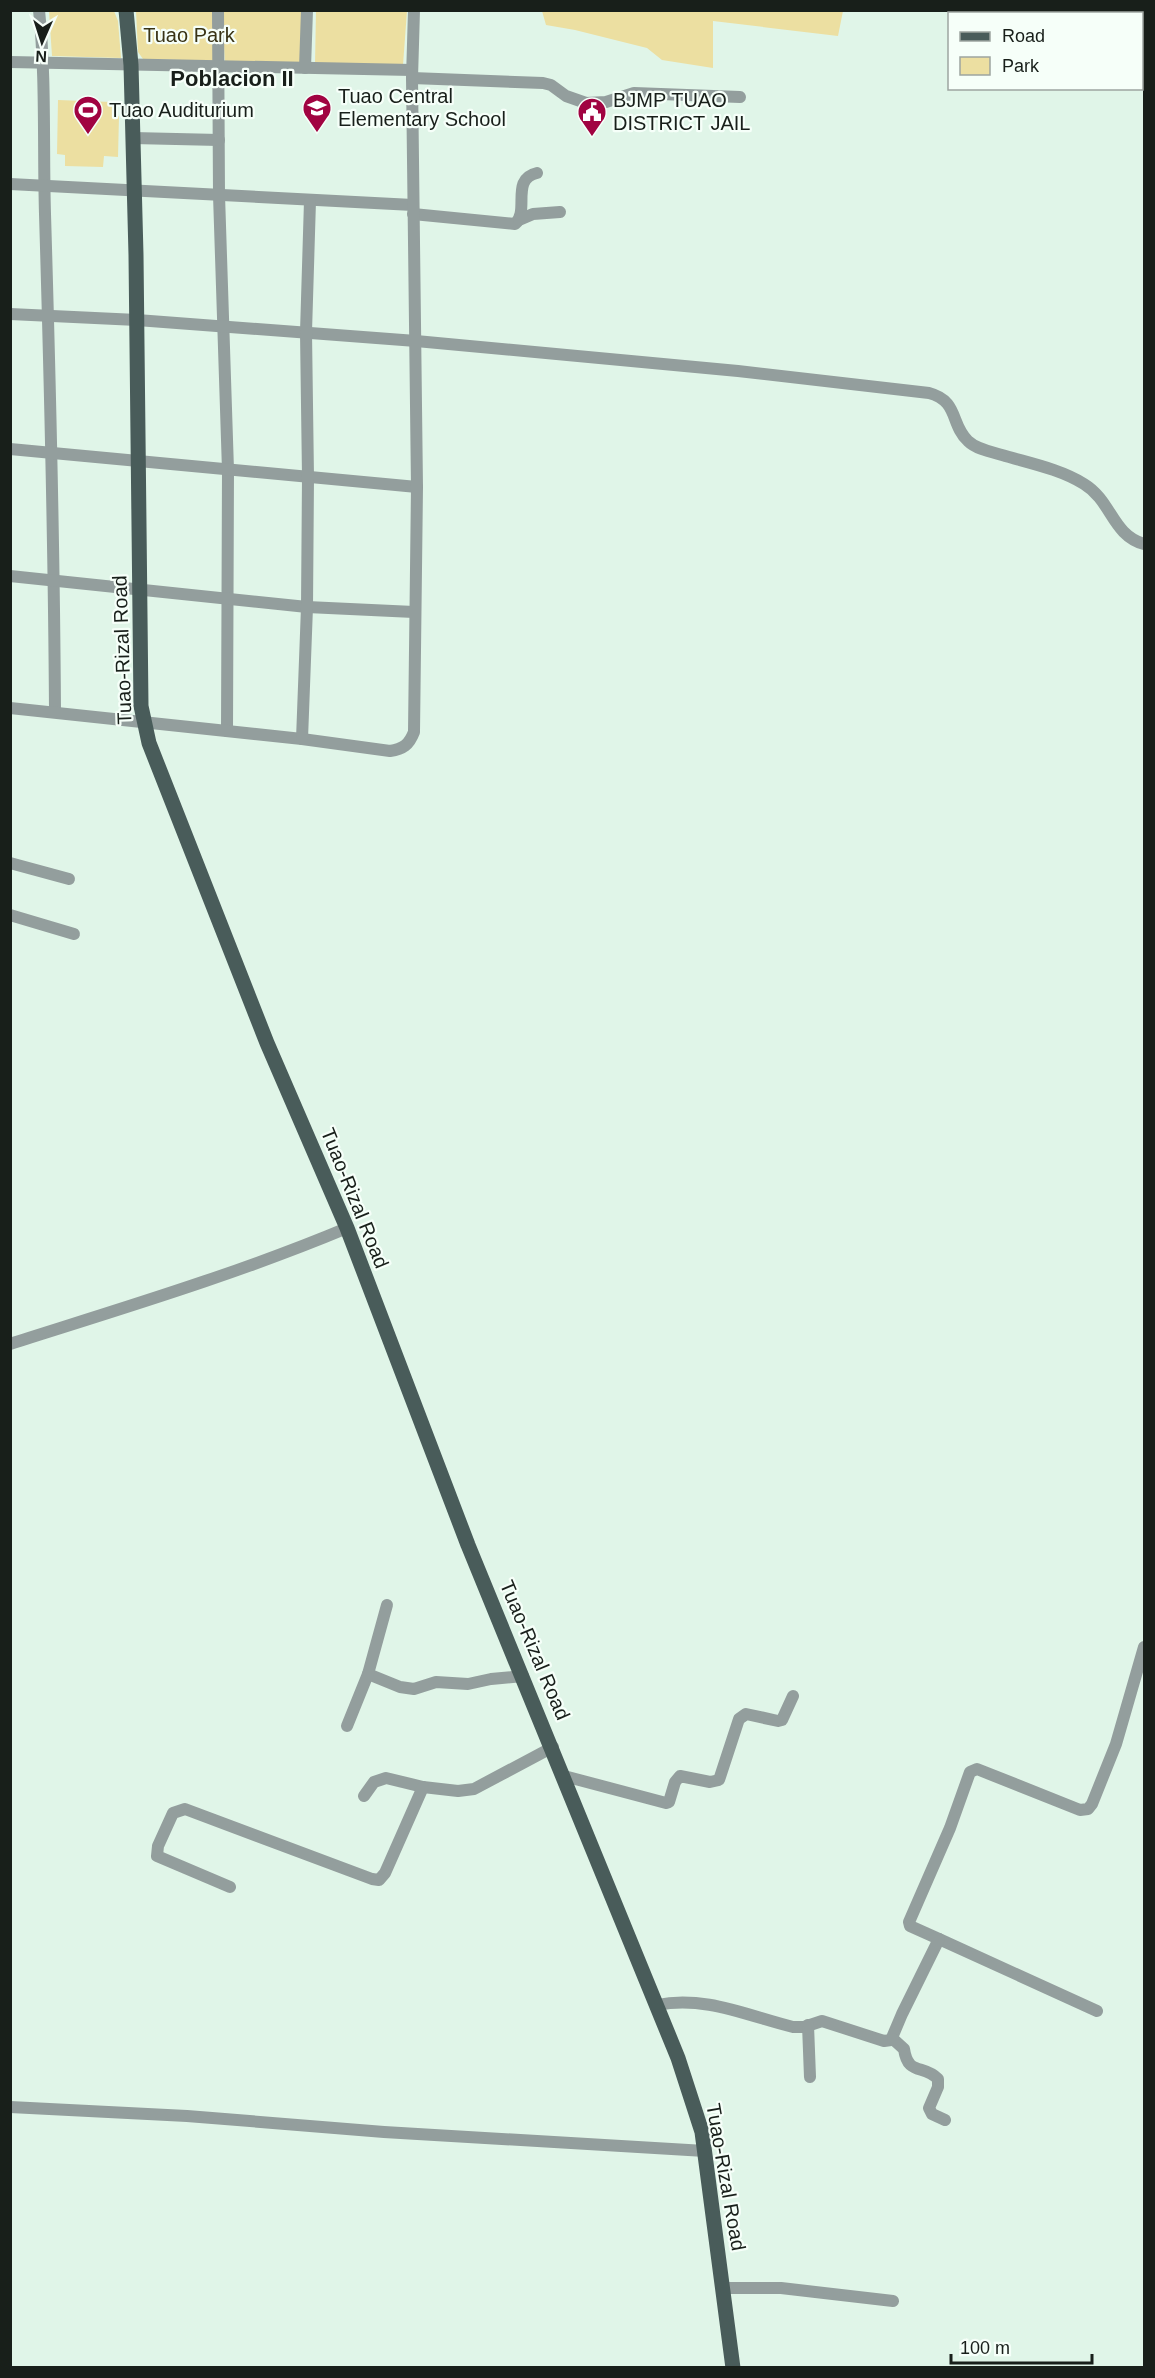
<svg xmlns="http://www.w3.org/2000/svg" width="1155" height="2378" font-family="Helvetica,sans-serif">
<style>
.green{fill:#ecdfa1}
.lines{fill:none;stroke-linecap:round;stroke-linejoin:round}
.minor{stroke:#939e9d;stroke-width:12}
.major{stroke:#495c5a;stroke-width:15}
.labels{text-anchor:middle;stroke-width:4.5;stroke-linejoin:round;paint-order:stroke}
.park-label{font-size:20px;fill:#393315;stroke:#f6fff9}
.poi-label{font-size:20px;fill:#181f1a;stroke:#f6fff9;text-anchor:start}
.street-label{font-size:20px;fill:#181f1a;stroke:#f6fff9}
.quarter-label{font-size:22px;font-weight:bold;fill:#181f1a;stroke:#f6fff9}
</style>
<rect width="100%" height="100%" fill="#e0f5e8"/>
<g class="green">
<polygon points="49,11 114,11 118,21 121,58 52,56"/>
<polygon points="136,11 213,11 215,61 143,59 138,52"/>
<polygon points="222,11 302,11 301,63 225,64"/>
<polygon points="316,11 407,11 403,65 315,64"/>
<polygon points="542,11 542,10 843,11 838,36 713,21 713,68 662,60 647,48 575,30 546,25"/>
<polygon points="58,100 112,102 112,115 119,116 118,157 104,156 103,167 65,166 65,155 57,154"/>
</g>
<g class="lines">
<g class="minor">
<path d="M39,10C46,78 43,146 45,214C50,380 54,546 55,712"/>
<polyline points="218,10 219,195 228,470 227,731"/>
<polyline points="10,62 412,70"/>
<polyline points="305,68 307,10"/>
<polyline points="412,78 543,83 551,85 566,96 586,103 606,102 634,93 740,97"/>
<polyline points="133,138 219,140"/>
<polyline points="10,184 413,205"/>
<path d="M413,214L515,224C530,211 510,179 537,173"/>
<polyline points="519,220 533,214 560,212"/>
<path d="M10,314L137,320L416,341L738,371L929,393C959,401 950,424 968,441C976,449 991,452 1002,455C1029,463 1060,469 1084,484C1112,501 1112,535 1144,544"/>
<polyline points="10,449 417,487"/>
<polyline points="10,576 307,607 414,612"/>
<path d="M10,708L302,739L390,751C403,749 409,745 414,732L417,487L412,78L414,10"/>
<polyline points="302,739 307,607 308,477 306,332 310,201"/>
<polyline points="10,863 69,879"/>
<polyline points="10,915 74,934"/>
<path d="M10,1344C123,1308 237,1274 347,1228"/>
<polyline points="368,1674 400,1687 414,1689 436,1682 468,1684 491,1679 523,1676"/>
<polyline points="347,1726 368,1674 387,1605"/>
<polyline points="564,1776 666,1803 669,1802 675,1782 680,1776 710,1782 719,1780 739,1719 746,1714 778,1721 782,1720 793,1696"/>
<polyline points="364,1796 374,1782 386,1778 423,1787 458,1791 474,1789 553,1747"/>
<polyline points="230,1887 157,1856 158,1846 173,1813 185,1809 372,1879 379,1880 385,1873 423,1787"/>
<polyline points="939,1939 1097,2011"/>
<path d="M657,2005C704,1995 748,2016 793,2027H804L822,2021L884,2041L891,2040L902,2014L939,1939L910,1926L909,1922L950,1828L970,1772L977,1769L1080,1810L1088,1809L1092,1804L1116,1744L1144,1647"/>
<polyline points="808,2025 810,2077"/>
<path d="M893,2039L904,2049C908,2076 923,2064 938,2079V2087L929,2108L932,2114L945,2120"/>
<polyline points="10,2107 187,2116 384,2132 705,2151"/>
<polyline points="723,2288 781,2288 893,2301"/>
</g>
<polyline class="major" points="126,10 131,65 136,255 141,706 149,743 267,1043 347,1228 468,1545 678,2058 702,2132 733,2368"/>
</g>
<defs>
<g id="school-pin" transform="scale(1.5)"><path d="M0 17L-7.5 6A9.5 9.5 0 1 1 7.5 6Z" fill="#a10341" stroke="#f6fff9"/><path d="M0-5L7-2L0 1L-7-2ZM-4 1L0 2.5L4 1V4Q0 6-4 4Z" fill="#fff"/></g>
<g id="stadium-pin" transform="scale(1.5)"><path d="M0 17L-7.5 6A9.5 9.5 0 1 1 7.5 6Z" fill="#a10341" stroke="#f6fff9"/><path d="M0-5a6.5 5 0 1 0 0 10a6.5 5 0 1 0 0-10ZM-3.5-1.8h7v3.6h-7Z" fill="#fff"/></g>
<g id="civic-pin" transform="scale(1.5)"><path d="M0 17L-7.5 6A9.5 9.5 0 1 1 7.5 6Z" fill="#a10341" stroke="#f6fff9"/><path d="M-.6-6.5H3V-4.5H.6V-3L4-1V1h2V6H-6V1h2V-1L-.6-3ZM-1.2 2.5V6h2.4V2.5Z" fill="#fff"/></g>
</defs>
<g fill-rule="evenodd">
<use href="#school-pin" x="317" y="108"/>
<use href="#stadium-pin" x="88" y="110"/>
<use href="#civic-pin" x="592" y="112"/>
</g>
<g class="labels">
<g class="park-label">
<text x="189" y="42">Tuao Park</text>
</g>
<g class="poi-label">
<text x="338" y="103">Tuao Central<tspan x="338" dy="23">Elementary School</tspan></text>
<text x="613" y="107">BJMP TUAO<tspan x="613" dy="23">DISTRICT JAIL</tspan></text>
<text x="109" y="117">Tuao Auditurium</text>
</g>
<g class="street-label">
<text transform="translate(122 650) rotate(-92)" y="7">Tuao-Rizal Road</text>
<text transform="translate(355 1198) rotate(68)" y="7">Tuao-Rizal Road</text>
<text transform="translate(535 1650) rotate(67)" y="7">Tuao-Rizal Road</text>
<text transform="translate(726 2177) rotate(80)" y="7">Tuao-Rizal Road</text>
</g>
<g class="quarter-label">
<text x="232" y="86">Poblacion II</text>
</g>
</g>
<rect width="1155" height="2378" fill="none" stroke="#181f1a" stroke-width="24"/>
<rect x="948" y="12" width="195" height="78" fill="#f6fff9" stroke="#9da5a0" stroke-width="1.5"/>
<rect x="960" y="32" width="30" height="9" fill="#495c5a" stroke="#9da5a0" stroke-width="1.5"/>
<text x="1002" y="42" font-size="18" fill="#181f1a">Road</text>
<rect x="960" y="57" width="30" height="18" fill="#ecdfa1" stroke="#9da5a0" stroke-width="1.5"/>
<text x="1002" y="72" font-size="18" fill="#181f1a">Park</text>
<g transform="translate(42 42) rotate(183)" stroke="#f6fff9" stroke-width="4.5" paint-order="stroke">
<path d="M0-4.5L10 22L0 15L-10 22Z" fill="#181f1a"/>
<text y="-9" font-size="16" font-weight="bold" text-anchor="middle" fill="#181f1a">N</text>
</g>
<path d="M951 2354v9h141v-9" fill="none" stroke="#181f1a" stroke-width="3"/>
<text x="960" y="2354" font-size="18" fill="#181f1a" stroke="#f6fff9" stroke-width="4.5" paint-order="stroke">100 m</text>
</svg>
